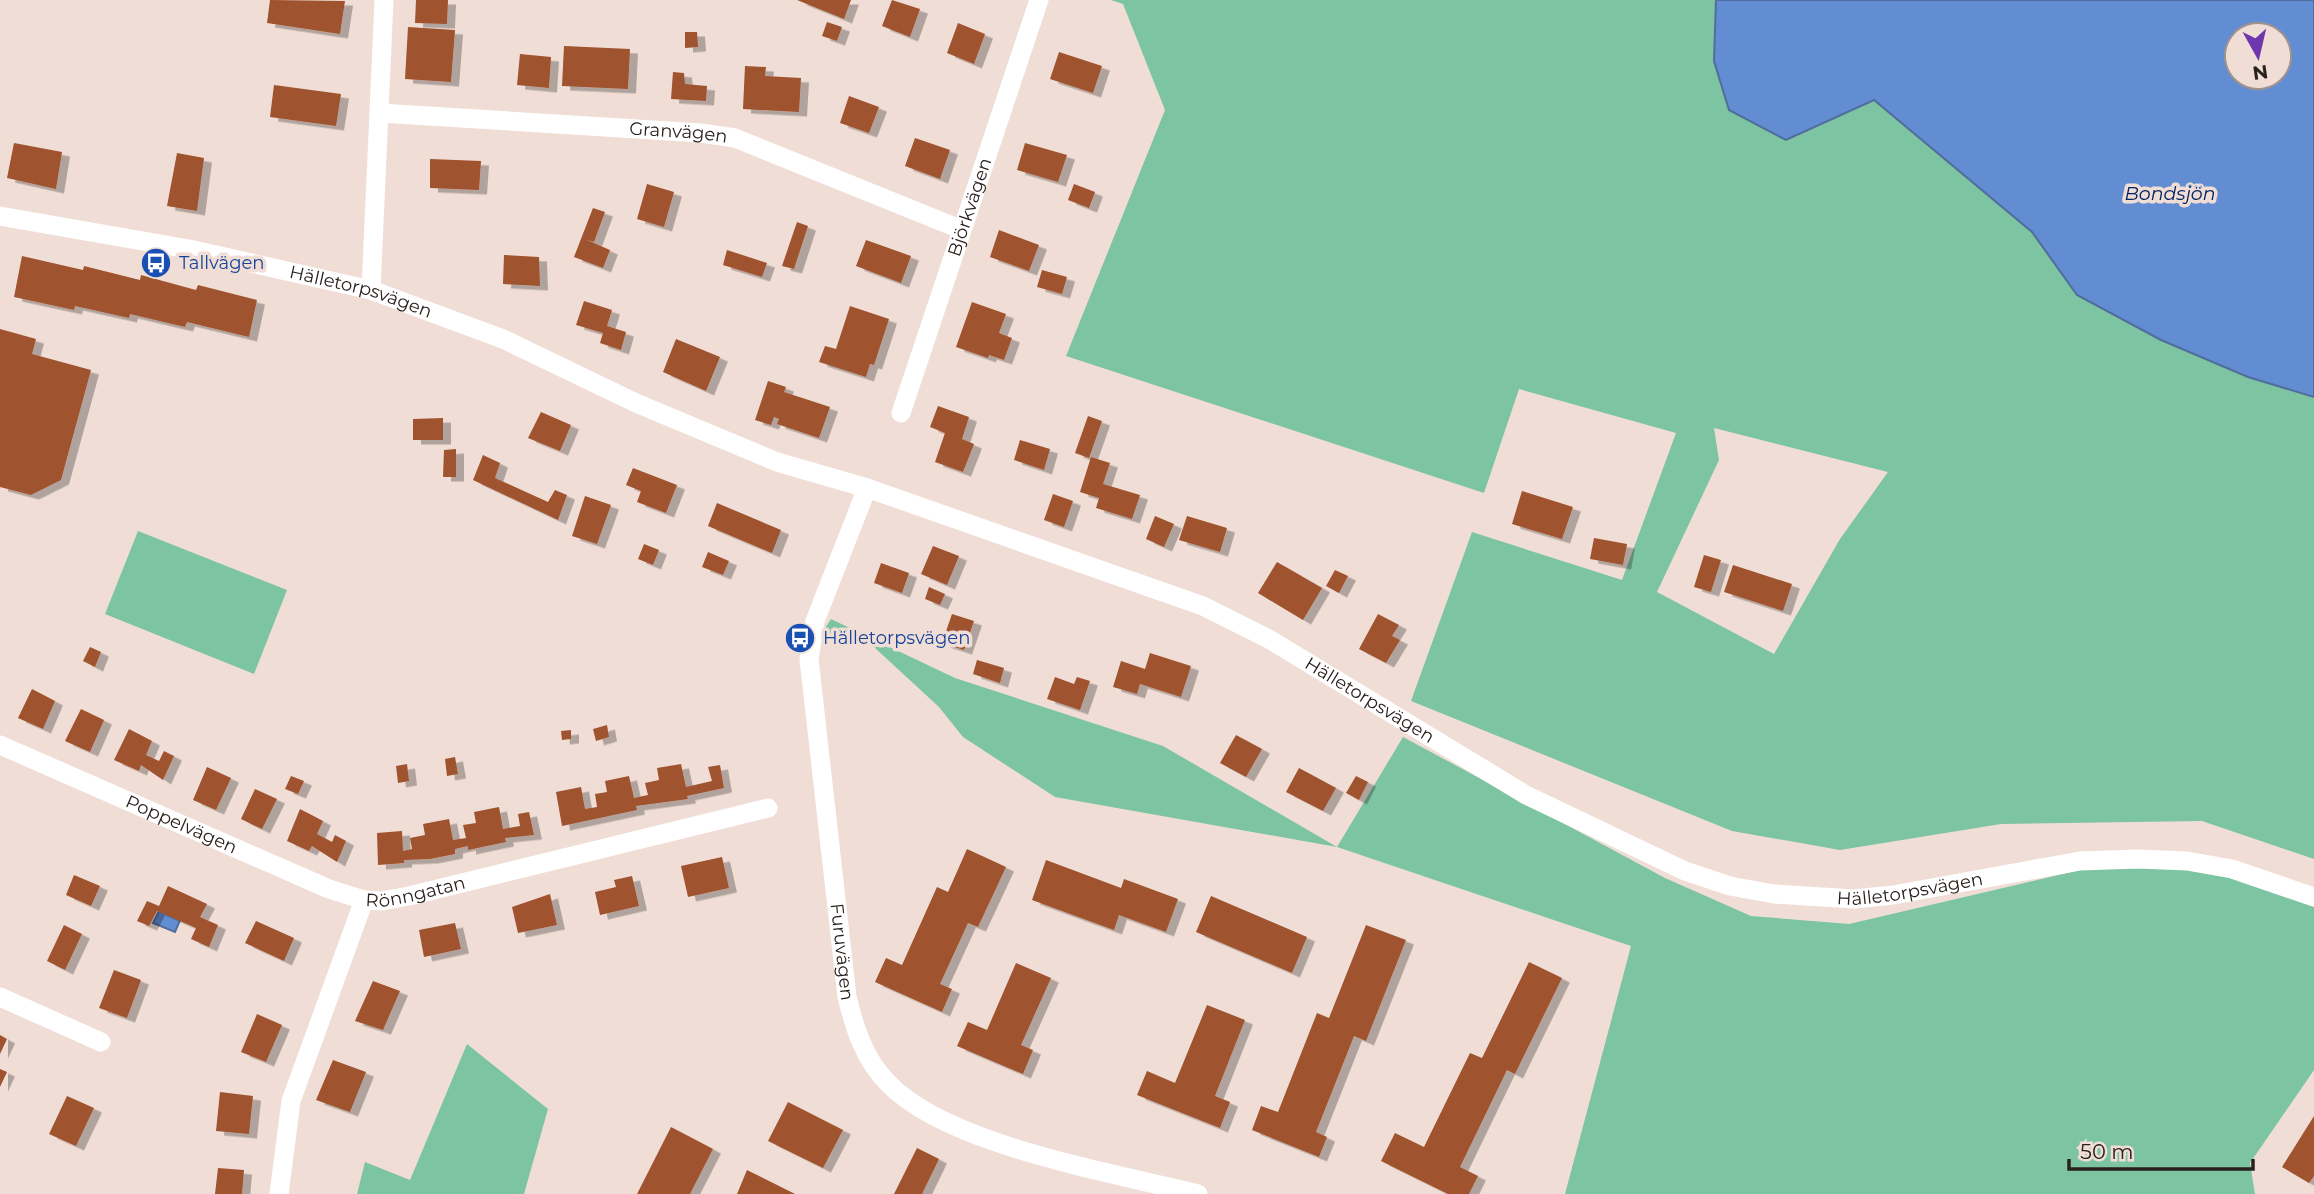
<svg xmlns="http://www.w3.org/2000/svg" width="2314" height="1194" font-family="Montserrat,sans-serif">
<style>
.green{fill:#7dc4a2;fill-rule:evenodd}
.water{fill:#628dd2;stroke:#516d9c;stroke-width:2;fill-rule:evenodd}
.building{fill:#9f522d;filter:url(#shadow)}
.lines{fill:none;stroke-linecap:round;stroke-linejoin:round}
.minor{stroke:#fff;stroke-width:19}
.labels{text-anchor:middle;stroke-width:7;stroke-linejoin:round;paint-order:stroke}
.street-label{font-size:18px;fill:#28211e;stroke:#f0ded6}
.transit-label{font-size:18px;fill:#164399;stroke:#f0ded6;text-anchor:start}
.water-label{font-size:19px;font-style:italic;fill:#002562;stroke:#f0ded6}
</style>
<defs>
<filter id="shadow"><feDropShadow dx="8" dy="4.5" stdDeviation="0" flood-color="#0004"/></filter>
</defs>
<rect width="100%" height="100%" fill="#f0ded6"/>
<g class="green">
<path d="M1111,0H1716L1714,61L1786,140L1874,100L2032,232L2077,295L2161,340L2248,377L2314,397V859L2202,821L2001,824L1840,850L1732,831L1411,701L1472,532L1622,580L1676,433L1519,389L1484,493L1066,356L1165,110L1123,4ZM1714,428L1888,472L1840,539L1774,654L1657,592L1719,460Z"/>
<polygon points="138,531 287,590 254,674 105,614"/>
<polygon points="831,619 955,678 1163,746 1337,847 1403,737 1665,878 1751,916 1849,924 2123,860 2314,890 2314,1070 2250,1163 2255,1194 1565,1194 1631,946 1337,847 1055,797 963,737 939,707 874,647 820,636"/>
<polygon points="467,1044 548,1109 524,1194 357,1194 365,1162 410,1180"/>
</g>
<g class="water">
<path d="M1716,0H2314V397L2248,377L2161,340L2077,295L2032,232L1874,100L1786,140L1729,110L1714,61ZM2279,35V77H2237V35Z"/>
<polygon points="160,909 181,918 175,932 153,923"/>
</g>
<g class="building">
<polygon points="270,0 345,1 340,34 267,23"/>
<polygon points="416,0 448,0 447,24 415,23"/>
<polygon points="797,0 851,0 844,19"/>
<polygon points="892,0 920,9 910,37 882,26"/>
<polygon points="827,22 842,27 837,41 822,36"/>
<polygon points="958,23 985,34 974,64 947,53"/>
<polygon points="408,27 455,30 451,82 405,79"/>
<polygon points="685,32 697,32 698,47 685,48"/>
<polygon points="564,46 630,49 628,89 562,86"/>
<polygon points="1059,52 1102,66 1093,93 1050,79"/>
<polygon points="520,54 551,57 549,88 517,85"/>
<polygon points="745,66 766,67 765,76 801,78 799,112 743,109"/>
<polygon points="673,72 684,73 685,84 707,86 706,101 671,99"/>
<polygon points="274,85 341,94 336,126 270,117"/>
<polygon points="849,96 879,107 869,133 840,123"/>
<polygon points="915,138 950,150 940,179 905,166"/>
<polygon points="14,143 62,152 56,189 7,178"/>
<polygon points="1025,143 1067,155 1058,182 1017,170"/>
<polygon points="177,153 204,158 197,211 167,206"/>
<polygon points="430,159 481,161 479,190 430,188"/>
<polygon points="647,184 674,192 664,227 637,219"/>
<polygon points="1074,184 1095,192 1089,208 1068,200"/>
<polygon points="593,208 605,212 594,242 587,240 610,250 603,268 574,257"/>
<polygon points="797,222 808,226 794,269 782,266"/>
<polygon points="999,230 1039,245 1029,271 990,257"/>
<polygon points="866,240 911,256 901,283 856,266"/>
<polygon points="727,250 767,263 762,277 723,265"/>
<polygon points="504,255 539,257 540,286 503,284"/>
<polygon points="22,256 83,270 84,266 140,280 141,275 196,290 198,285 257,300 249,337 187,322 185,327 130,314 129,318 75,306 74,310 14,297"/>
<polygon points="1042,270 1067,277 1062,294 1037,287"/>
<polygon points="584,301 612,310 607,326 626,332 621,350 600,343 603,333 576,325"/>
<polygon points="972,302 1006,314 999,333 1012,338 1004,360 989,355 988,358 956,347"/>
<polygon points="850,306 889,319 874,365 870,364 866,377 819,362 825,346 836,349"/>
<polygon points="0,329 36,339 32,354 91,370 61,480 31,495 0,487"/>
<polygon points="676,339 720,357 706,391 663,372"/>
<polygon points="768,381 786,387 784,392 830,407 819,438 777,424 779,419 774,417 771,425 755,420"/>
<polygon points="938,406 969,417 962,439 974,444 963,472 935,462 945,433 930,427"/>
<polygon points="541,412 571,425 560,451 528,438"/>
<polygon points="1088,416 1102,421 1089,458 1075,453"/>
<polygon points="443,418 443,440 413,440 413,419"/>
<polygon points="1020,440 1050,449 1044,470 1014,460"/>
<polygon points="456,449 456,477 443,477 444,450"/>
<polygon points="483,455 500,463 495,478 548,502 555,490 567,495 558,520 473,480"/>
<polygon points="1091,457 1110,463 1103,484 1140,495 1132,519 1096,508 1099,498 1080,492"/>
<polygon points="633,468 677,485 666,513 637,502 641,491 626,485"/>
<polygon points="1522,491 1573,507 1562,539 1512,524"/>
<polygon points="1053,494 1073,501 1064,527 1044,520"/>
<polygon points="585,496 611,505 597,544 572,536"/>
<polygon points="717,503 781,530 772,553 708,526"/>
<polygon points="1155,516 1174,524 1164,547 1146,539"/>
<polygon points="1187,516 1227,528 1220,552 1179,540"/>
<polygon points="1594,538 1627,544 1623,565 1590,559"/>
<polygon points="644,544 659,550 653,565 638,559"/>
<polygon points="933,546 959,556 947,585 921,574"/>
<polygon points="708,552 729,561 723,575 702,567"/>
<polygon points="1704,555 1721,560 1711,592 1694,587"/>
<polygon points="1277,562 1322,588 1303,620 1258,593"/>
<polygon points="881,563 909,573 902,593 874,583"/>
<polygon points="1733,565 1792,584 1783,611 1724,592"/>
<polygon points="1335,570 1348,576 1339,593 1326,586"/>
<polygon points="929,587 945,594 940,605 925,599"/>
<polygon points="952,614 974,621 964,650 942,643"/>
<polygon points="1378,614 1399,625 1392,636 1400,640 1386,663 1359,649"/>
<polygon points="90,647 101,652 95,667 83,661"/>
<polygon points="1150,653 1191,666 1181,697 1140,684 1137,694 1113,687 1121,661 1145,669"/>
<polygon points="977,660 1004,668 1000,683 973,674"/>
<polygon points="1055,677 1074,684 1077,677 1090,681 1080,710 1047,699"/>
<polygon points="32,689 55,701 43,729 18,718"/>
<polygon points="81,709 104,720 90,752 65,741"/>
<polygon points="607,725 609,737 596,741 593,729"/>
<polygon points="129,729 152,741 146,755 159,761 164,751 174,756 163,780 141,765 139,771 114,760"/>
<polygon points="571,730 571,739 562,740 561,731"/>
<polygon points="1236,735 1262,749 1246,777 1220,763"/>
<polygon points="455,757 458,774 447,776 445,759"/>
<polygon points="407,764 409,781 398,783 396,766"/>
<polygon points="681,764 686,787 712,781 708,767 720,765 724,788 687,796 688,799 636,806 637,810 562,826 556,792 581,787 585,809 597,807 595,794 607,792 605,781 629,776 634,798 648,795 645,783 659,780 657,768"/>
<polygon points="207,767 231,778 216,810 193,800"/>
<polygon points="1299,768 1336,788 1323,811 1286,792"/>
<polygon points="291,776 304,781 298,794 285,789"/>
<polygon points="1356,776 1368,782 1359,800 1346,793"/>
<polygon points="255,789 277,799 262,829 241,819"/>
<polygon points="499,807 503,829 520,826 518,814 529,812 534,835 505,838 506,842 468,850 468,846 455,849 455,854 430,859 404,860 404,863 378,865 377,833 402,831 403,851 412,849 410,838 425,835 423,824 449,819 453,840 466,838 463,825 476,823 474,812"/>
<polygon points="300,809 323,821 317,834 332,842 335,835 346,841 337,862 312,846 309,851 287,841"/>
<polygon points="967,849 1006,867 978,927 968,923 940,984 952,989 942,1012 875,982 886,958 902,965 937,887 948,892"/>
<polygon points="722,857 729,888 688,897 681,866"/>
<polygon points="1046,860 1121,888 1124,879 1178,899 1166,932 1119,915 1114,930 1032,900"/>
<polygon points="74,875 100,886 91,906 66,895"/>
<polygon points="632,876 639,906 600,915 595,892 616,887 614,880"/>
<polygon points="168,886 207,904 200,917 218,925 209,947 191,939 196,928 157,911 149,926 137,921 147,901 159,906"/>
<polygon points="550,894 557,925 518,933 512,907"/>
<polygon points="1211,896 1307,937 1292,973 1196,932"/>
<polygon points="256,921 294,938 284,961 245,943"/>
<polygon points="455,923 461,949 424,957 419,930"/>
<polygon points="64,925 82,934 65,970 47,961"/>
<polygon points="1366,925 1406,940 1366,1041 1354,1036 1316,1132 1327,1137 1319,1157 1252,1130 1261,1106 1278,1112 1317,1013 1329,1018"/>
<polygon points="1529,962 1562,978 1515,1074 1507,1070 1460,1167 1478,1176 1469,1194 1448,1194 1381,1161 1395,1133 1424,1147 1470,1053 1482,1058"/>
<polygon points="1016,963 1051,978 1021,1045 1033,1050 1023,1074 957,1046 968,1022 987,1030"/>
<polygon points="114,970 141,980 127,1018 99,1008"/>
<polygon points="373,981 400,991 383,1030 355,1021"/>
<polygon points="1207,1005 1245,1020 1215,1096 1230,1102 1220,1128 1137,1095 1147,1071 1175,1083"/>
<polygon points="257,1014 282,1025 266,1062 241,1052"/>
<polygon points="0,1035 7,1039 0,1054"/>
<polygon points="333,1060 366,1072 350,1112 316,1100"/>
<polygon points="0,1069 7,1072 0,1087"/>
<polygon points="220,1092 253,1096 249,1134 216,1131"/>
<polygon points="67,1096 94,1108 76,1146 49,1134"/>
<polygon points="788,1102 843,1130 823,1168 768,1141"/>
<polygon points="2314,1116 2314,1176 2309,1183 2282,1167"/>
<polygon points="671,1127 713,1149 690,1194 637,1194"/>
<polygon points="917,1148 939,1159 922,1194 894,1194"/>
<polygon points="218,1168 244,1170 242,1194 215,1194"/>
<polygon points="747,1170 795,1194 737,1194"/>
</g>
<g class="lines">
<g class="minor">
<path id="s1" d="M380,113L701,133L735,138L960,229"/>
<path id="s2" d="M0,216L189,249L371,290L503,339L636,403L777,462L867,488L1203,606L1269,639L1526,795L1685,871L1730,886L1774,894L1854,899L1893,895L2080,861L2138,859L2187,861L2232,869L2314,897"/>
<polyline points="371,290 384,0"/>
<path id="s3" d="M901,413L1039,0"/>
<path id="s4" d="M867,488L815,621L809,659L847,997C855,1029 864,1059 888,1083C946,1145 1114,1173 1198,1194"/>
<path id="s5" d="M0,745L329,889L364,900"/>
<polyline points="0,997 101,1042"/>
<path id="s6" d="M279,1194L291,1101L364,900L382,901L409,896L768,808"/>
</g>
</g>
<defs>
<g id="bus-disc" transform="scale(1.575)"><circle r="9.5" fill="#1a4fb4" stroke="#f0ded6"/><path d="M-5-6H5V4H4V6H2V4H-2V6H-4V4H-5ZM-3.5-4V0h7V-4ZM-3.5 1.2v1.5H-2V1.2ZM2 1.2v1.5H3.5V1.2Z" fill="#fff"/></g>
</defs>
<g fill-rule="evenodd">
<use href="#bus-disc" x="156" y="263"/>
<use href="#bus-disc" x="800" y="638"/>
</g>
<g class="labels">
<g class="street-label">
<text dy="6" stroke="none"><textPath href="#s1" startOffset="299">Granvägen</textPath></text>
<text dy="6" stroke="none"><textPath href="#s3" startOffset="217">Björkvägen</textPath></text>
<text dy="6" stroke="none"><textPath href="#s2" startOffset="369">Hälletorpsvägen</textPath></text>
<text dy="6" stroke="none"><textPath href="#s2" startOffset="1461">Hälletorpsvägen</textPath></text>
<text dy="6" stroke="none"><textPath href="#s5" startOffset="198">Poppelvägen</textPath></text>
<text dy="6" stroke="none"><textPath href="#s2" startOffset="2049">Hälletorpsvägen</textPath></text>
<text dy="6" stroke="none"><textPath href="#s6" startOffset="360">Rönngatan</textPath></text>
<text dy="6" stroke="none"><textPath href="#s4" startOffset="476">Furuvägen</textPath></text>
</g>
<g class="transit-label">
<text x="179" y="269">Tallvägen</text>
<text x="823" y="644">Hälletorpsvägen</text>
</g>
<g class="water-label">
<text x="2170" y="200">Bondsjön</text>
</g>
</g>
<g transform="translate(2258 56) rotate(172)"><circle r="33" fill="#f0ded6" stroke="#a0928c" stroke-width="2"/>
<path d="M0-5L12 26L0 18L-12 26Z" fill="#6e37ae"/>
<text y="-10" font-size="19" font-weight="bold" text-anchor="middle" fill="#28211e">N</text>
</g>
<path d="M2069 1159v10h184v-10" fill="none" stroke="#28211e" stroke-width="3.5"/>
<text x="2080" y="1159" font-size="21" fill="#28211e" stroke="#f0ded6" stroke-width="5" paint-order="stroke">50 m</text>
</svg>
